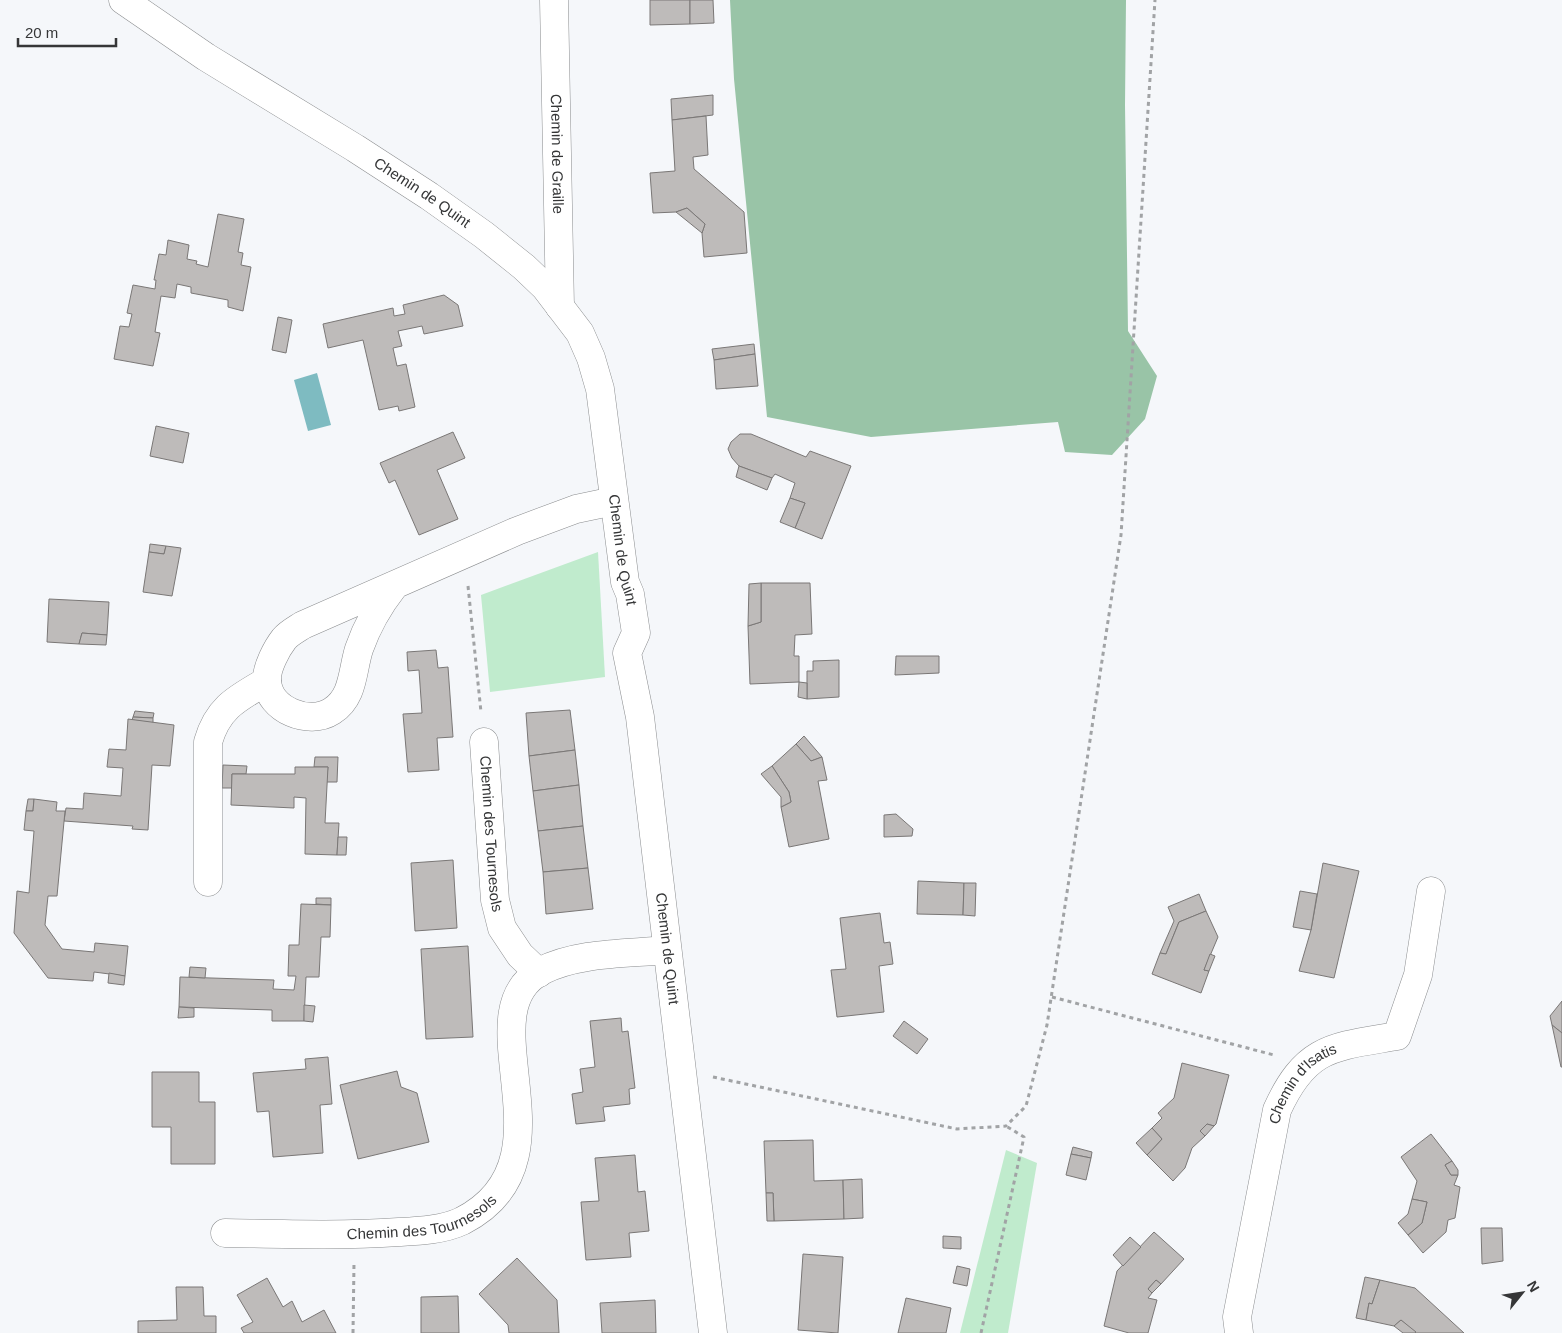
<svg xmlns="http://www.w3.org/2000/svg" width="1562" height="1333" font-family="Helvetica,sans-serif">
<style>
.green{fill:#c0ebcd}
.forest{fill:#99c4a7}
.water{fill:#7ebbc1}
.building{fill:#bebbba;stroke:#7a7776}
.lines{fill:none;stroke-linecap:round;stroke-linejoin:round}
.minor-casing{stroke:#8b8d8f;stroke-width:29}
.tertiary-casing{stroke:#8b8d8f;stroke-width:29}
.path{stroke:#a1a3a5;stroke-width:3;stroke-dasharray:4 4;stroke-linecap:butt}
.minor{stroke:#fff;stroke-width:28}
.tertiary{stroke:#fff;stroke-width:28}
.labels{text-anchor:middle;stroke-width:4.5;stroke-linejoin:round;paint-order:stroke}
.street-label{font-size:15px;fill:#353637;stroke:#f5f7fa}
</style>
<rect width="100%" height="100%" fill="#f5f7fa"/>
<g class="green">
<polygon points="598,552 605,677 490,692 481,595"/>
<polygon points="1006,1150 1037,1163 1008,1333 960,1333"/>
</g>
<polygon class="forest" points="730,0 1126,0 1125,105 1128,331 1157,376 1145,419 1112,455 1065,452 1058,422 871,437 767,417 734,79"/>
<polygon class="water" points="317,373 331,425 308,431 294,380"/>
<g class="building">
<polygon points="650,0 690,0 690,24 650,25"/>
<polygon points="690,0 713,0 714,23 690,24"/>
<polygon points="713,95 713,115 672,120 671,99"/>
<polygon points="706,116 708,155 693,157 694,169 744,212 747,253 704,257 702,233 705,224 687,208 676,212 653,213 650,173 675,171 672,120"/>
<polygon points="687,208 705,224 702,233 676,212"/>
<polygon points="218,214 244,219 238,252 243,253 241,265 251,267 243,311 228,307 228,300 191,293 191,287 177,284 175,298 161,296 155,332 160,333 153,366 114,359 120,326 129,327 132,314 127,313 133,285 155,289 156,280 154,280 159,254 166,255 168,240 189,245 187,259 197,261 196,264 208,267"/>
<polygon points="444,295 458,305 463,326 424,334 422,326 398,331 402,346 393,348 397,366 406,364 415,407 399,411 398,406 379,410 363,340 328,348 323,324 393,308 394,316 405,314 403,305"/>
<polygon points="278,317 292,320 286,353 272,350"/>
<polygon points="754,344 755,354 714,360 712,349"/>
<polygon points="755,354 758,386 716,389 714,360"/>
<polygon points="156,426 189,433 183,463 150,456"/>
<polygon points="453,432 465,458 437,470 458,519 419,535 395,480 389,483 380,463"/>
<polygon points="740,434 751,434 806,457 810,451 851,466 822,539 795,528 805,503 790,498 795,483 775,474 772,478 739,466 732,458 728,449 731,442"/>
<polygon points="739,466 772,478 767,490 736,477"/>
<polygon points="790,498 805,503 795,528 780,522"/>
<polygon points="150,544 166,546 164,554 149,552"/>
<polygon points="166,546 181,548 172,596 143,592 149,552 164,554"/>
<polygon points="761,583 810,583 812,634 795,635 794,656 799,656 799,682 750,684 748,626 761,622"/>
<polygon points="761,583 761,622 748,626 749,584"/>
<polygon points="49,599 109,602 107,635 82,633 79,644 47,642"/>
<polygon points="82,633 107,635 106,645 79,644"/>
<polygon points="436,650 438,668 448,667 453,737 437,738 439,770 408,772 403,714 422,713 419,670 408,671 407,652"/>
<polygon points="896,656 939,656 939,673 895,675"/>
<polygon points="839,660 839,697 807,699 807,671 813,671 813,661"/>
<polygon points="799,682 807,683 807,699 798,697"/>
<polygon points="570,710 575,750 529,756 526,713"/>
<polygon points="135,711 154,713 153,718 133,717"/>
<polygon points="133,717 153,718 153,723 132,720"/>
<polygon points="128,719 174,725 170,766 152,765 148,830 132,829 133,826 64,821 66,808 83,809 84,793 121,796 123,768 107,767 109,749 126,750"/>
<polygon points="804,736 822,757 811,761 796,744"/>
<polygon points="796,744 811,761 822,757 827,780 818,781 829,839 789,847 781,807 791,802 789,792 772,766"/>
<polygon points="575,750 579,785 533,791 529,756"/>
<polygon points="315,757 338,757 337,782 326,782 328,767 314,767"/>
<polygon points="223,765 247,766 246,774 232,774 232,788 222,788"/>
<polygon points="772,766 789,792 791,802 781,807 781,797 761,774"/>
<polygon points="295,767 328,767 325,823 339,823 337,855 305,854 306,798 294,797 294,808 231,805 232,774 295,774"/>
<polygon points="579,785 583,826 538,831 533,791"/>
<polygon points="28,799 34,799 33,811 26,811"/>
<polygon points="34,799 57,802 56,811 65,811 57,896 48,896 45,925 62,949 94,952 95,943 128,946 125,976 94,972 93,981 48,978 14,933 17,891 29,893 34,831 24,830 26,811 33,811"/>
<polygon points="896,814 913,829 912,836 884,837 884,815"/>
<polygon points="583,826 588,868 543,872 538,831"/>
<polygon points="338,837 347,837 346,855 337,855"/>
<polygon points="453,860 457,928 415,931 411,863"/>
<polygon points="1323,863 1359,871 1334,978 1299,971 1311,930"/>
<polygon points="588,868 593,909 546,914 543,872"/>
<polygon points="918,881 964,883 963,915 917,914"/>
<polygon points="964,883 976,883 975,916 963,915"/>
<polygon points="1300,891 1317,894 1311,930 1293,927"/>
<polygon points="1199,894 1206,911 1179,922 1166,954 1160,953 1174,921 1168,907"/>
<polygon points="316,898 331,898 331,905 316,904"/>
<polygon points="301,904 331,905 330,937 321,937 319,977 306,977 304,1021 272,1021 272,1010 179,1007 180,977 274,980 273,989 294,990 296,976 288,976 289,945 299,945"/>
<polygon points="1206,911 1218,937 1204,970 1209,971 1201,993 1152,974 1160,953 1166,954 1179,922"/>
<polygon points="880,913 884,943 890,942 893,964 879,966 884,1012 837,1017 831,970 846,969 840,918"/>
<polygon points="468,946 473,1037 426,1039 421,949"/>
<polygon points="1210,954 1215,956 1209,971 1204,970"/>
<polygon points="190,967 206,968 205,978 189,977"/>
<polygon points="109,973 125,976 124,985 108,983"/>
<polygon points="1562,1001 1562,1033 1552,1025 1550,1016"/>
<polygon points="304,1005 315,1006 313,1022 304,1021"/>
<polygon points="179,1007 194,1008 194,1017 178,1018"/>
<polygon points="621,1018 622,1032 628,1031 635,1088 629,1089 630,1104 603,1107 605,1121 576,1124 572,1094 583,1092 580,1069 595,1067 590,1021"/>
<polygon points="904,1021 928,1039 917,1054 893,1036"/>
<polygon points="1552,1025 1562,1033 1562,1067 1561,1067"/>
<polygon points="328,1057 332,1104 320,1105 323,1153 273,1157 269,1111 257,1112 253,1073 306,1069 305,1059"/>
<polygon points="1182,1063 1229,1075 1216,1124 1214,1126 1207,1124 1200,1131 1205,1136 1192,1148 1185,1168 1173,1181 1147,1155 1162,1139 1152,1128 1162,1118 1158,1113 1174,1098"/>
<polygon points="397,1071 401,1087 417,1093 429,1142 358,1159 340,1085"/>
<polygon points="152,1072 199,1072 199,1102 215,1102 215,1164 171,1164 171,1127 152,1127"/>
<polygon points="1207,1124 1214,1126 1205,1136 1200,1131"/>
<polygon points="1152,1128 1162,1139 1147,1155 1136,1143"/>
<polygon points="1431,1134 1452,1161 1445,1165 1451,1175 1458,1175 1454,1185 1460,1187 1455,1218 1448,1220 1446,1232 1423,1253 1408,1235 1422,1223 1427,1202 1412,1199 1417,1181 1401,1157"/>
<polygon points="813,1140 814,1181 843,1180 844,1219 774,1221 773,1193 766,1193 764,1141"/>
<polygon points="1073,1147 1092,1152 1091,1158 1071,1154"/>
<polygon points="1071,1154 1091,1158 1086,1180 1066,1175"/>
<polygon points="635,1155 638,1192 645,1191 649,1231 629,1233 631,1257 586,1260 581,1202 599,1201 595,1158"/>
<polygon points="1452,1161 1458,1170 1458,1175 1451,1175 1445,1165"/>
<polygon points="862,1179 863,1218 844,1219 843,1180"/>
<polygon points="766,1193 773,1193 774,1221 767,1221"/>
<polygon points="1412,1199 1427,1202 1422,1223 1408,1235 1398,1223 1408,1214"/>
<polygon points="1481,1228 1502,1228 1503,1261 1482,1264"/>
<polygon points="1154,1232 1184,1259 1161,1284 1156,1280 1148,1289 1152,1293 1148,1298 1157,1300 1148,1333 1129,1333 1104,1326 1117,1271"/>
<polygon points="943,1236 961,1237 961,1249 943,1248"/>
<polygon points="1130,1237 1141,1247 1123,1266 1113,1255"/>
<polygon points="803,1254 843,1257 838,1333 798,1330"/>
<polygon points="517,1258 557,1300 559,1333 509,1333 508,1325 479,1294"/>
<polygon points="957,1266 970,1269 967,1286 953,1283"/>
<polygon points="1365,1277 1380,1280 1372,1304 1369,1303 1366,1320 1356,1318"/>
<polygon points="267,1278 283,1307 292,1301 302,1322 324,1310 336,1333 244,1333 241,1328 253,1322 237,1295"/>
<polygon points="1156,1280 1161,1284 1152,1293 1148,1289"/>
<polygon points="1380,1280 1415,1288 1464,1333 1415,1333 1401,1320 1394,1326 1366,1320 1369,1303 1372,1304"/>
<polygon points="176,1287 203,1287 204,1316 216,1316 216,1333 138,1333 138,1321 177,1320"/>
<polygon points="458,1296 459,1333 421,1333 421,1297"/>
<polygon points="906,1298 951,1308 946,1333 898,1333"/>
<polygon points="655,1300 656,1333 602,1333 600,1303"/>
<polygon points="1401,1320 1416,1332 1415,1333 1403,1333 1394,1326"/>
</g>
<g class="lines">
<g class="minor-casing">
<g id="minor">
<path id="s1" d="M554,0L560,307"/>
<path d="M394,586C379,605 367,626 359,649C352,671 354,697 332,711C309,726 269,710 267,681C266,668 277,648 284,639C289,633 297,629 303,625L517,531L576,509L614,501"/>
<path id="s2" d="M484,742L495,900L502,928L520,955L539,973"/>
<path d="M208,882V742C218,707 238,698 267,681"/>
<path id="s3" d="M225,1233C283,1234 341,1236 399,1232C419,1231 443,1230 462,1221C580,1161 462,1014 541,971C578,952 627,954 667,950"/>
<path id="s4" d="M1239,1333L1237,1317L1277,1110C1306,1046 1333,1047 1397,1036L1418,975L1431,891"/>
</g>
</g>
<g class="tertiary-casing">
<g id="tertiary">
<path id="s5" d="M123,0L206,57L355,148L429,196L484,235L524,267L545,287L580,333L591,358L600,389L625,582L630,594L636,633L627,653L640,717L713,1333"/>
</g>
</g>
<g class="path">
<polyline points="468,586 481,712"/>
<polyline points="1052,997 1274,1055"/>
<polyline points="713,1077 957,1129 1006,1126 1026,1106 1047,1025 1121,535 1155,0"/>
<polyline points="353,1333 354,1263"/>
<polyline points="981,1333 1024,1137 1006,1126"/>
</g>
<use href="#minor" class="minor"/>
<use href="#tertiary" class="tertiary"/>
</g>
<g class="labels">
<g class="street-label">
<text dy="5" stroke="none"><textPath href="#s1" startOffset="154">Chemin de Graille</textPath></text>
<text dy="5" stroke="none"><textPath href="#s5" startOffset="356">Chemin de Quint</textPath></text>
<text dy="5" stroke="none"><textPath href="#s5" startOffset="791">Chemin de Quint</textPath></text>
<text dy="5" stroke="none"><textPath href="#s2" startOffset="92">Chemin des Tournesols</textPath></text>
<text dy="5" stroke="none"><textPath href="#s5" startOffset="1196">Chemin de Quint</textPath></text>
<text dy="5" stroke="none"><textPath href="#s4" startOffset="264">Chemin d'Isatis</textPath></text>
<text dy="5" stroke="none"><textPath href="#s3" startOffset="200">Chemin des Tournesols</textPath></text>
</g>
</g>
<g transform="translate(1522 1293) rotate(60)" stroke="#f5f7fa" stroke-width="4" paint-order="stroke">
<path d="M0-4L9 19L0 12L-9 19Z" fill="#353637"/>
<text y="-8" font-size="14" font-weight="bold" text-anchor="middle" fill="#353637">N</text>
</g>
<path d="M18 38v8h98v-8" fill="none" stroke="#353637" stroke-width="2.5"/>
<text x="25" y="38" font-size="15" fill="#353637" stroke="#f5f7fa" stroke-width="4" paint-order="stroke">20 m</text>
</svg>
